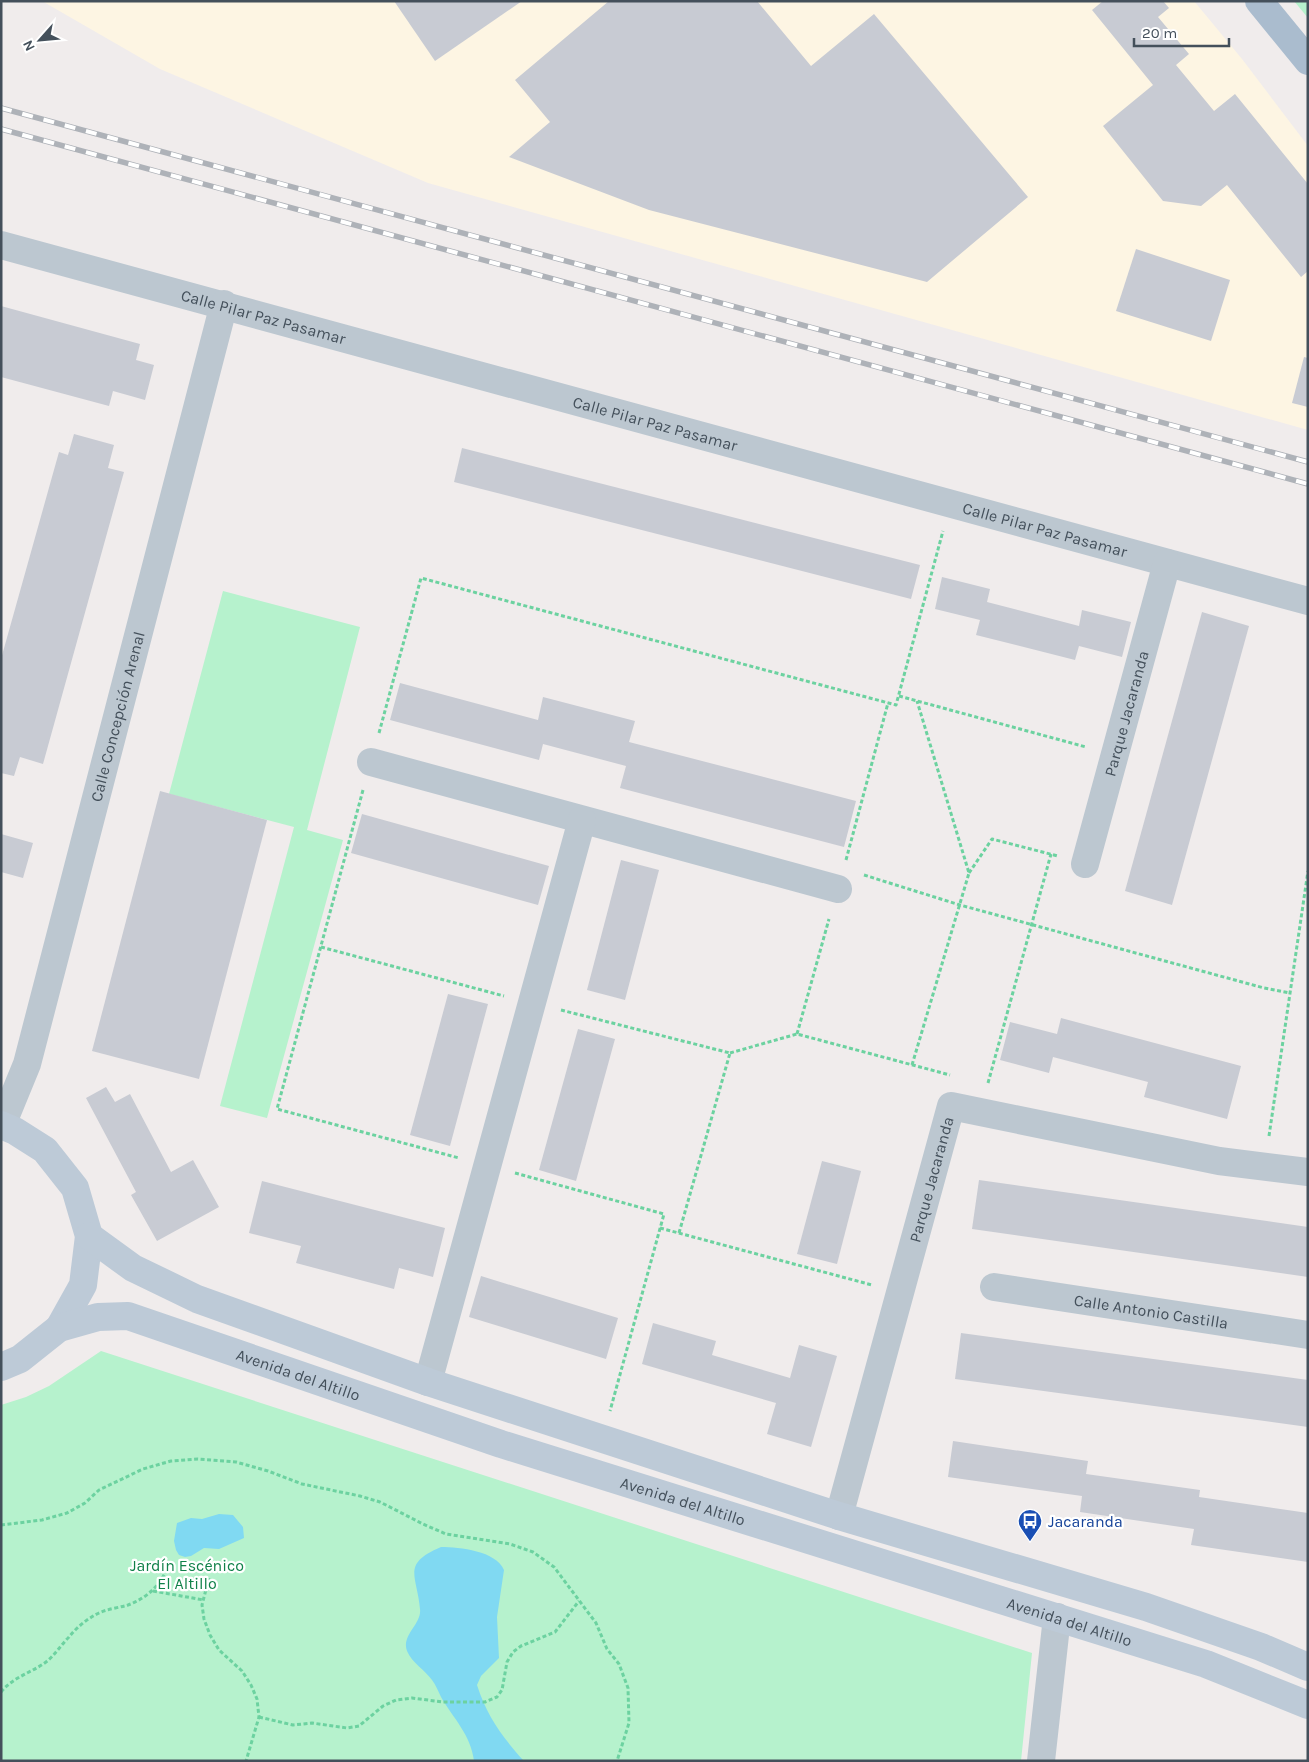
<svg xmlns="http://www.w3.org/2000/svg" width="1309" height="1762" font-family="Karla,sans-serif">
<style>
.commercial{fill:#fdf5e3}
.green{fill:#b6f2cd}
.water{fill:#80d9f2}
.building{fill:#c8cbd3}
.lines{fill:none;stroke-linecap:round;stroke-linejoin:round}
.path{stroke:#6cd2a0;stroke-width:3;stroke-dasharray:4 2.5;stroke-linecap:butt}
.street{stroke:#bcc7d0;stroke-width:28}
.secondary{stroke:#bdcad7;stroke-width:28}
.primary{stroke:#aabcce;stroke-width:28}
.rail-casing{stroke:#aeb2b8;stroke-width:5.5}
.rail{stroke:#fff;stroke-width:4;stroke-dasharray:11;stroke-linecap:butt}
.labels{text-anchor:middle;stroke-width:4.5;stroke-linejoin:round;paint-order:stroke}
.street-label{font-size:16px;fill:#44505b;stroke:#fff}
.transit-label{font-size:16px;fill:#164399;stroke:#fff;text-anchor:start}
.park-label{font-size:16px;fill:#108149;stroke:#fff}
</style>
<rect width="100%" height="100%" fill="#f0ecec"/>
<polygon class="commercial" points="42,1 1194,1 1242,59 1308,146 1308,430 428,183 160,69"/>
<g class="green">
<polygon points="1294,1 1308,1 1308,18"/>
<polygon points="223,591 360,627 307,830 343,840 267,1118 220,1106 294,827 169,794"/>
<polygon points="101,1351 1032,1653 1021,1761 1,1761 1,1405 26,1397 49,1386"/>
</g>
<g class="water">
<polygon points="219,1514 233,1515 243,1527 244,1538 219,1549 204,1548 191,1556 185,1557 179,1555 176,1550 174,1541 177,1523 191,1518 202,1519"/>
<path d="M441,1547C460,1547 496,1551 504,1570L497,1617L499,1658L481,1676L477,1685C487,1716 502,1737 524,1761H474C471,1735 453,1718 441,1697C438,1691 436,1685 432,1680C425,1670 412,1663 407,1651C401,1635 422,1624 420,1609C417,1575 401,1564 441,1547Z"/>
</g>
<g class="building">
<polygon points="394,1 522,1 435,61"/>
<polygon points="609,1 757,1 811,66 874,14 1028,197 927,282 649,210 509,157 550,122 515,80"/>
<polygon points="1103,1 1163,1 1169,8 1158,17 1189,54 1176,65 1214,111 1235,94 1308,184 1308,271 1301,277 1227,185 1201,206 1163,201 1103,126 1153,85 1092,10"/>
<polygon points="1136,249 1230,280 1211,341 1116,311"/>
<polygon points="1,306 140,344 136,360 154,365 145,400 113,391 109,406 1,377"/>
<polygon points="1304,357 1308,358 1308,407 1292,403"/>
<polygon points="74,434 114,445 108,468 124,472 43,764 20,757 14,776 1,773 1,659 59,452 68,455"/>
<polygon points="462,448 920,565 911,599 454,482"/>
<polygon points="942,577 990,589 987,602 1079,626 1082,610 1131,622 1122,657 1079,646 1075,660 976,635 980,620 935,609"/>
<polygon points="1202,612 1249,626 1172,905 1125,891"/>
<polygon points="400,683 538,720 543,697 635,721 629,742 856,801 844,847 620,788 626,766 543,744 539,760 390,720"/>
<polygon points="160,791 267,820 199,1079 92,1051"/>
<polygon points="362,814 549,866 538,905 351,853"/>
<polygon points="1,834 33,843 23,878 1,872"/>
<polygon points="621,860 659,870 625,1000 587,990"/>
<polygon points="448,994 488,1004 450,1146 410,1135"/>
<polygon points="1061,1018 1241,1066 1227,1119 1144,1097 1148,1082 1053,1057 1049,1073 1000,1060 1010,1022 1057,1034"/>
<polygon points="578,1029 615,1039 576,1181 539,1170"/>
<polygon points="106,1087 115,1102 130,1094 171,1172 193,1160 219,1207 157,1241 131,1195 136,1192 86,1098"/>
<polygon points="822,1161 861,1171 837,1264 797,1254"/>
<polygon points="979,1180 1308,1227 1308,1277 972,1229"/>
<polygon points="262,1181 445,1228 433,1277 399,1268 394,1289 296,1263 301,1246 249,1233"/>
<polygon points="481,1276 618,1318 606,1359 469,1317"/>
<polygon points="653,1323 716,1341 712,1355 790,1378 799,1345 837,1356 811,1447 767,1434 776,1403 642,1364"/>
<polygon points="961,1333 1308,1380 1308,1427 955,1379"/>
<polygon points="953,1441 1088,1461 1086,1474 1200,1490 1199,1497 1308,1513 1308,1562 1191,1545 1194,1529 1080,1512 1082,1496 948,1477"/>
</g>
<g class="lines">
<g class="path">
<polyline points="899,696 1086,747"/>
<polyline points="379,733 421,578 896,705 943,531"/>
<polyline points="363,790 277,1109 459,1158"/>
<polyline points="846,860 888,703"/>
<polyline points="969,873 992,839 1058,856"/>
<polyline points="864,875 960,905 1264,988 1290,993"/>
<polyline points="321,947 504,996"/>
<polyline points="561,1010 730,1053 679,1233"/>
<polyline points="797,1034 829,919"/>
<polyline points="730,1053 797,1034 950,1075"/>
<polyline points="912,1065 969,873 917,701"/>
<polyline points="988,1083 1051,854"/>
<polyline points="1269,1136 1308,871"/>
<polyline points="515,1173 664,1214 610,1411"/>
<polyline points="660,1228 872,1285"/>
<polyline points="1,1525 42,1520 67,1513 85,1503 99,1490 143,1469 171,1461 198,1459 236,1462 268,1471 302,1484 360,1496 380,1502 423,1524 446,1534 510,1544 533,1552 554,1567 596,1623 607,1649 619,1664 628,1688 629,1723 617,1761"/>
<polyline points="209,1578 202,1605 204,1619 210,1635 219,1650 242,1671 251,1685 257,1699 259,1717 246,1761"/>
<polyline points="153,1591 204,1600"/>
<path d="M1,1692C13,1677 31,1673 46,1662C55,1655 61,1645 69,1637C76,1628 86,1620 95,1615C105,1609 118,1608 128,1605C147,1598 161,1585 168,1566"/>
<polyline points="259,1717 293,1725 312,1723 347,1728 359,1726 383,1706 396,1700 412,1698 443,1702 485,1702 497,1697 502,1690 507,1662 513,1652 521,1646 555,1632 579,1601"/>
</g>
<g class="street">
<path id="s1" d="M1,245L1308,601"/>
<polyline points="371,762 838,889"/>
<path id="s2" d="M1085,864L1167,563"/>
<path id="s3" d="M2,1125L27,1064L224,304"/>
<path id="s4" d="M994,1287L1308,1335"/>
<polyline points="428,1382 582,820"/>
<path id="s5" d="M839,1516L951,1106L1219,1161L1308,1172"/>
<polyline points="1041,1761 1057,1617"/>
</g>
<g class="secondary">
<polyline points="1,1125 15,1131 45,1150 75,1188 89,1236 83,1285 59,1328"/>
<polyline points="89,1236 133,1268 197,1299 428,1382 839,1516 1146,1607 1261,1647 1308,1667"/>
<path id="s6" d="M1,1367L20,1359L59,1328L98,1317L128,1316L501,1444L1206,1664L1308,1705"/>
</g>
<polyline class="primary" points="1259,1 1308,61"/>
<g class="rail-casing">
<g id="rail">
<polyline points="1,108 1308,462"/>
<polyline points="1,129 1308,484"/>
</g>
</g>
<use href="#rail" class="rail"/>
</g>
<defs>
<g id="bus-pin" transform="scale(1.25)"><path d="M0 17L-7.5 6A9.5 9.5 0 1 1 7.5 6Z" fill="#1a4fb4" stroke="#fff"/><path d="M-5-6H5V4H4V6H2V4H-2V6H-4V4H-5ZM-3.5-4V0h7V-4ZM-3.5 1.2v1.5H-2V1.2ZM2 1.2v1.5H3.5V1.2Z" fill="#fff"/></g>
</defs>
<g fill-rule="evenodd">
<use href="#bus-pin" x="1030" y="1521"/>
</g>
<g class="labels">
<g class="street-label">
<text dy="6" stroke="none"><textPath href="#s1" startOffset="272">Calle Pilar Paz Pasamar</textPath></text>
<text dy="6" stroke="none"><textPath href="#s1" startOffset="678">Calle Pilar Paz Pasamar</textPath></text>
<text dy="6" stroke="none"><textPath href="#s1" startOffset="1082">Calle Pilar Paz Pasamar</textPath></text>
<text dy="6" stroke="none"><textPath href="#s2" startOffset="156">Parque Jacaranda</textPath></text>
<text dy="6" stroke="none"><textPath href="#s3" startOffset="425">Calle Concepción Arenal</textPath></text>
<text dy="6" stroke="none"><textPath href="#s5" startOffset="349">Parque Jacaranda</textPath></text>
<text dy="6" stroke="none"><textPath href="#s4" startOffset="159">Calle Antonio Castilla</textPath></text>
<text dy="6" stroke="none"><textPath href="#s6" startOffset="321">Avenida del Altillo</textPath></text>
<text dy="6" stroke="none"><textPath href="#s6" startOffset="726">Avenida del Altillo</textPath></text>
<text dy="6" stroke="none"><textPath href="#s6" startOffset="1131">Avenida del Altillo</textPath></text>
</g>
<g class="transit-label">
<text x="1048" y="1527">Jacaranda</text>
</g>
<g class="park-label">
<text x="187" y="1571">Jardín Escénico<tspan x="187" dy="18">El Altillo</tspan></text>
</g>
</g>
<rect width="1309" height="1762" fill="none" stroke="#44505b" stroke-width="5"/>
<g transform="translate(40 40) rotate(243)" stroke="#ffffff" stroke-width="4" paint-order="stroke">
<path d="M0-4L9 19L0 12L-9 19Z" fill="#44505b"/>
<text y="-8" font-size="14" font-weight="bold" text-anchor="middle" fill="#44505b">N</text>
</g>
<path d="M1134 38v8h95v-8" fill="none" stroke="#44505b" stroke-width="2.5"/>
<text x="1142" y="38" font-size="15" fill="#44505b" stroke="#ffffff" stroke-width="4" paint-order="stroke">20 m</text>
</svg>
